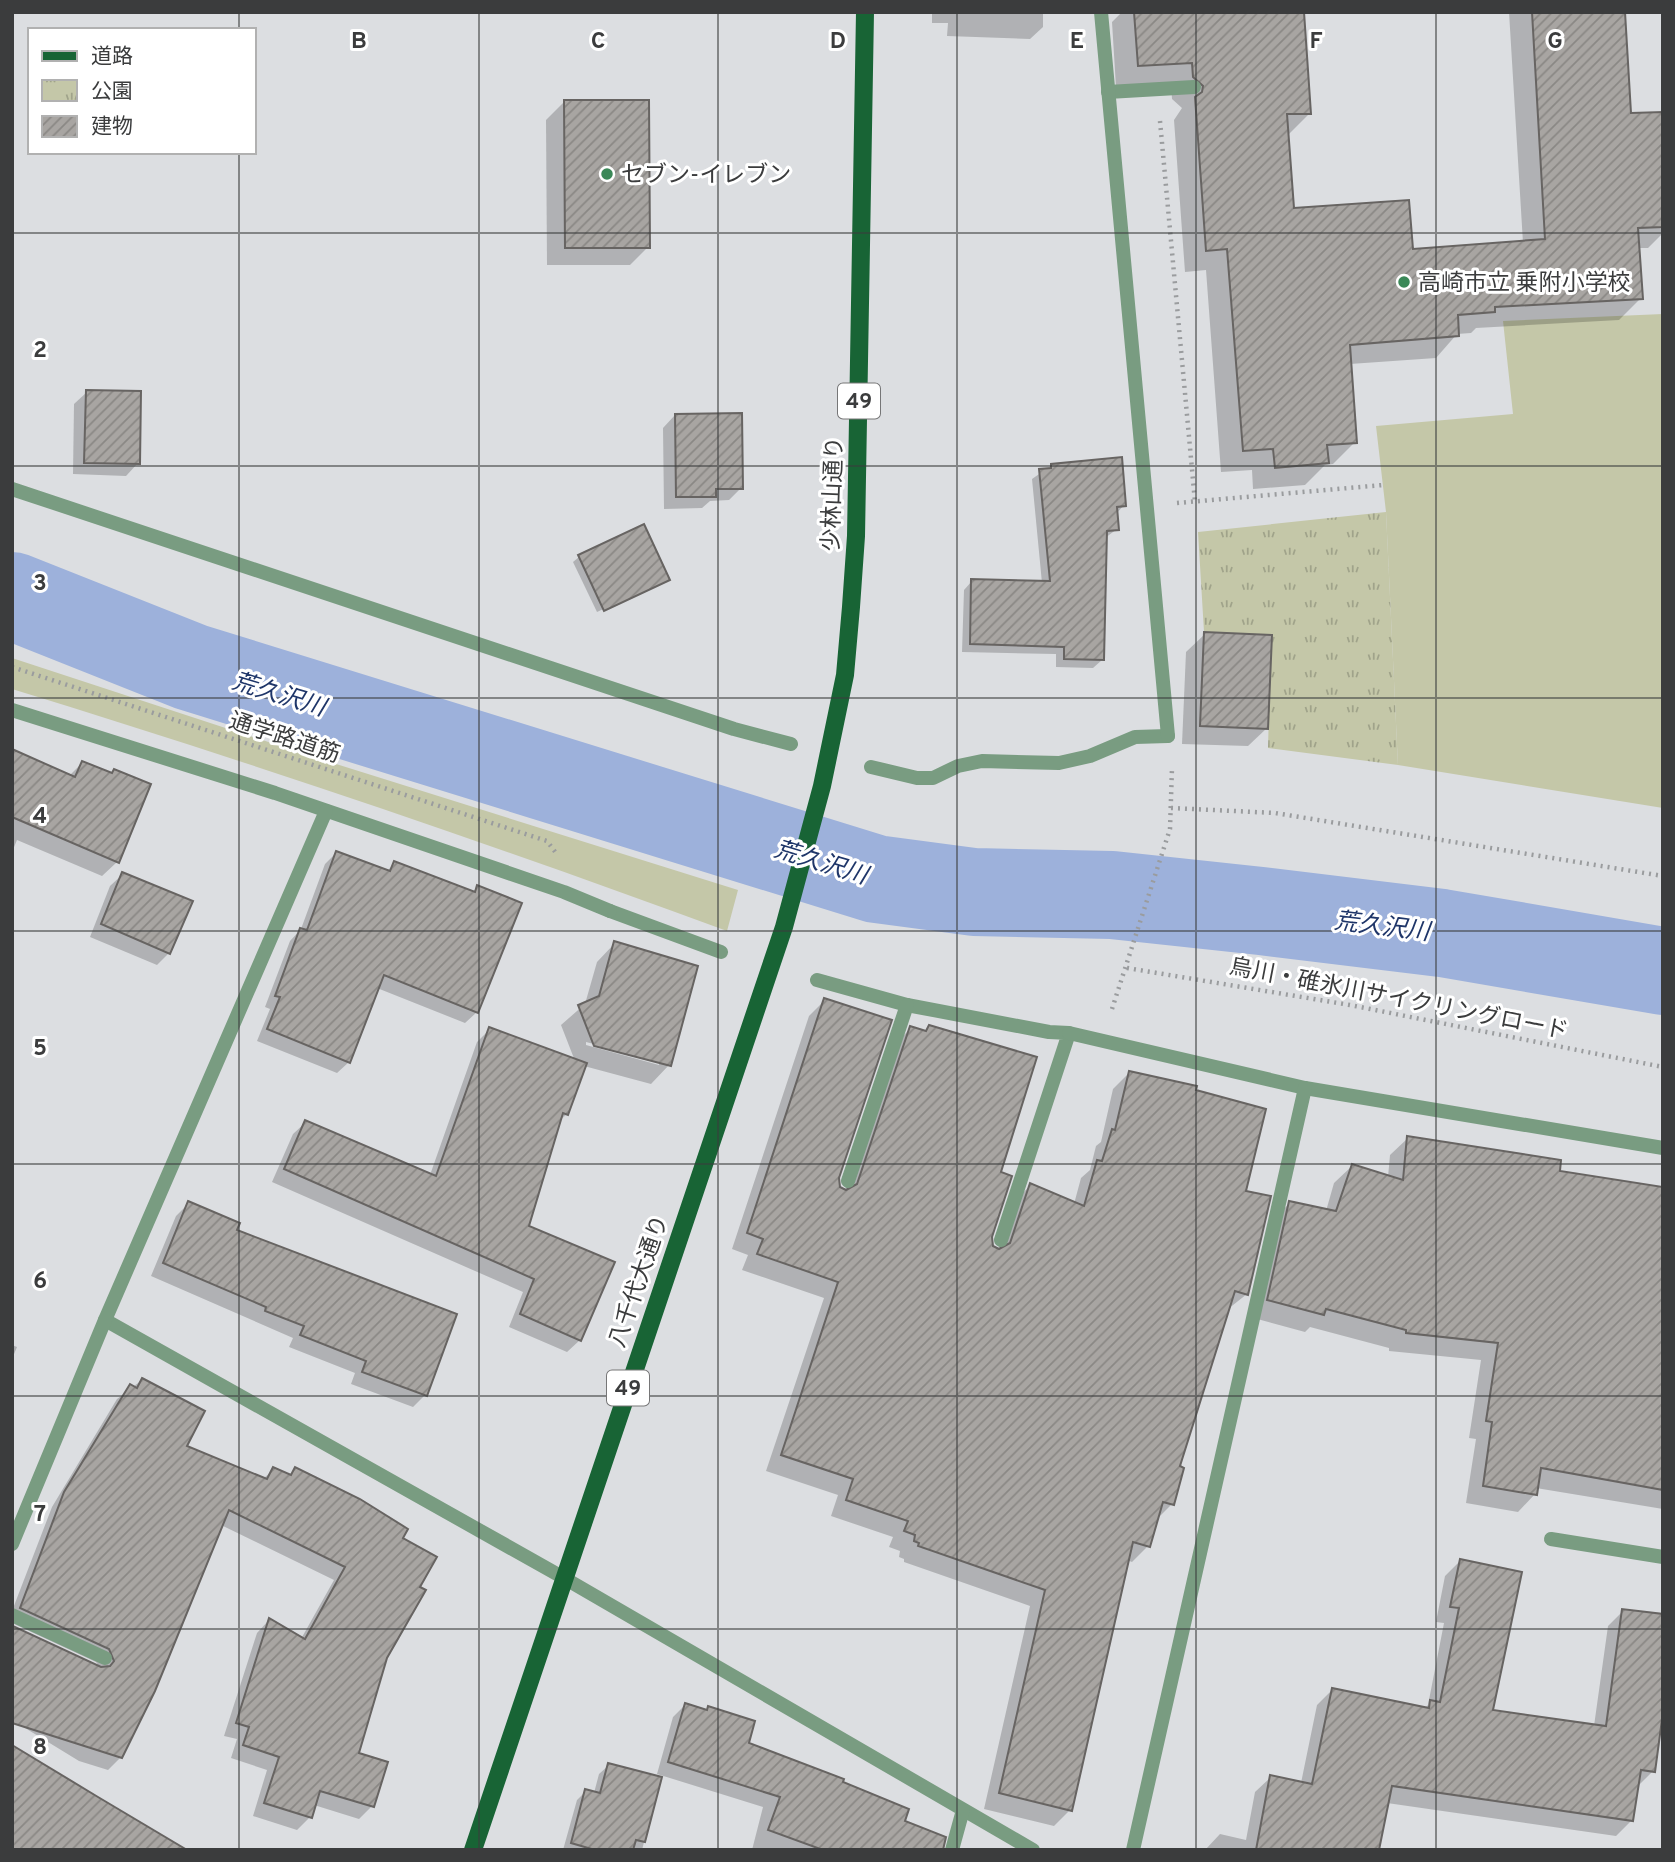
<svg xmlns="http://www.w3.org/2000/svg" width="1675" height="1862" font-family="Overpass,'Noto Sans JP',sans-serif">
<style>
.grass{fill:#c4c7a8}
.park{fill:url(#park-tufts)}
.shadow{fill:#0003;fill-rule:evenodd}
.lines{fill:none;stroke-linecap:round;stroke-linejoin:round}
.river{stroke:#9db1db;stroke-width:88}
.building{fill:url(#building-hatch);stroke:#676462;stroke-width:2}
.path{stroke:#9a9c9e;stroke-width:4.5;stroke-dasharray:2 5;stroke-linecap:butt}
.service{stroke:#799c81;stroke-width:14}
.minor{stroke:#799c81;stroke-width:14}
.primary{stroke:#186435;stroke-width:18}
.grid{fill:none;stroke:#3b3c3d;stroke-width:2;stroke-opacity:0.55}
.poi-dot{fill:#3a8857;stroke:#fff;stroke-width:2.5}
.labels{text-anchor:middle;stroke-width:6;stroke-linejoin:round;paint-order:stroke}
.shield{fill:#fff;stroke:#767677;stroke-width:2}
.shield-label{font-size:21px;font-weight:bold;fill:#3b3c3d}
.poi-label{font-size:23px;fill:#3b3c3d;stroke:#fff;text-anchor:start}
.street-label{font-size:23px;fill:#3b3c3d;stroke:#fff}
.water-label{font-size:24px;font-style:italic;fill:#1f3669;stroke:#fff}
.grid-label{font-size:23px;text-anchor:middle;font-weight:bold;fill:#3b3c3d;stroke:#fff;stroke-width:6;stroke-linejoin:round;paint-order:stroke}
</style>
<defs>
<pattern id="park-tufts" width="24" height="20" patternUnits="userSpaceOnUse" patternTransform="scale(1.75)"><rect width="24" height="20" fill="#c4c7a8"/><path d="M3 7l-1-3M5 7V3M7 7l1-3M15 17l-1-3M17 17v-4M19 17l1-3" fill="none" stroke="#a0a38a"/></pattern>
<pattern id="building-hatch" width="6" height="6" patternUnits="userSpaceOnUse" patternTransform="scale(1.75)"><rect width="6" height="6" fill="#a8a5a2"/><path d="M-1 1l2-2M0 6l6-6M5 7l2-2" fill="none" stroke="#8a8885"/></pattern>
</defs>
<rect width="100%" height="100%" fill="#dcdee1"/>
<g class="grass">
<polygon points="1663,314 1663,808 1398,765 1386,512 1376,426 1513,414 1503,321"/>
<path d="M12,658L317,758L738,890L727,931C491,844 253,763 12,689Z"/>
</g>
<polygon class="park" points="1386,512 1398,765 1268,748 1271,635 1204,632 1198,532"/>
<g class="shadow">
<polygon points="932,12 1043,12 1043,27 1030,39 947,36 948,23 932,23"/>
<polygon points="1122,12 1302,12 1309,114 1287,136 1292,209 1412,251 1523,243 1509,12 1624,12 1630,115 1663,114 1663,233 1648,248 1638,248 1641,298 1619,320 1476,328 1471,333 1457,334 1436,358 1350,364 1355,442 1333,464 1325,465 1305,485 1253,489 1252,470 1221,472 1206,270 1185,272 1174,120 1182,108 1172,99 1171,84 1116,87 1112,22"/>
<polygon points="564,102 648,247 630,265 547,265 546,120"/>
<polygon points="87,392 138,463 126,476 73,474 74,404"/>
<polygon points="675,415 741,488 729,500 710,501 702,508 664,509 663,428"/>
<polygon points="1052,465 1124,505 1116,514 1117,529 1105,538 1102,660 1093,668 1056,667 1056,654 962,652 964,590 972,581 1042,583 1032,479"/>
<polygon points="579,557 668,579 597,612 573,562"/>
<polygon points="1205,634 1267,728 1248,746 1182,744 1186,652"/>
<polygon points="12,751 69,776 82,763 117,862 102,876 17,840 12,852"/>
<polygon points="336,853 386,872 395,863 472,893 478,887 477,1012 465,1023 377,988 349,1062 337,1073 257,1041 270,1009 265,1007 290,941 301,929 325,864"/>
<polygon points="123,874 169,953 157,965 90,937 110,886"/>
<path d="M615,943L669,1065L651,1084L584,1066L567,1114L558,1122L527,1227L580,1340L567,1352L509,1327L523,1292L272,1182L293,1134L306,1122L430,1175L477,1042L490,1029L575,1061L561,1025L585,1004L597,962ZM586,1042L659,1061V1065L586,1045Z"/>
<polygon points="825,1000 839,1188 845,1192 895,1044 911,1028 924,1032 929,1027 999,1172 990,1237 992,1247 998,1251 1014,1201 1030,1186 1074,1204 1081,1178 1090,1170 1096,1146 1101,1142 1113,1089 1129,1073 1194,1092 1244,1192 1247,1294 1228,1309 1178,1468 1172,1504 1155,1521 1148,1546 1132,1562 1127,1560 1070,1810 1054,1826 984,1809 1030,1606 904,1562 904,1559 899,1557 900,1551 889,1547 893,1537 831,1516 838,1495 766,1471 824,1298 742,1270 748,1255 732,1249 809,1016"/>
<polygon points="1408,1138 1558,1173 1663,1188 1663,1509 1536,1488 1535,1494 1518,1512 1466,1503 1476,1439 1469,1438 1481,1360 1389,1351 1389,1348 1310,1327 1305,1332 1250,1317 1272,1220 1290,1203 1326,1211 1334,1183 1352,1166 1388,1177 1390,1155"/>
<polygon points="189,1203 234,1231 425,1395 413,1407 351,1384 355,1373 289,1347 293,1338 151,1276 176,1216"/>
<polygon points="12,1345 17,1347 12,1359"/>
<polygon points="142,1380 184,1447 263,1479 274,1469 288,1476 295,1469 400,1539 418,1588 386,1658 356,1754 372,1806 359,1819 314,1805 310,1817 297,1830 253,1816 267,1770 231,1758 237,1739 224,1736 257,1633 269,1620 301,1639 334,1580 221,1525 121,1757 108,1770 79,1761 12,1720 12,1629 101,1669 96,1662 12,1623 12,1611 52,1507 117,1399"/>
<polygon points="1460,1561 1490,1711 1594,1726 1608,1626 1623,1611 1653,1771 1638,1786 1631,1821 1616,1836 1387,1803 1377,1850 1205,1850 1220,1834 1246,1840 1255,1792 1271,1777 1301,1783 1317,1705 1332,1690 1424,1709 1428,1705 1444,1623 1436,1622 1445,1576"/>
<polygon points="686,1704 706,1711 709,1708 746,1744 841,1783 903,1822 918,1850 752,1850 763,1807 657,1774 673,1717"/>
<polygon points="609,1765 660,1779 642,1850 563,1850 577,1800 586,1791 594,1793 599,1774"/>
</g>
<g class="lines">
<polyline class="river" points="12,596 191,667 876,879 974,892 1112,895 1261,911 1442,933 1663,971"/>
</g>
<g class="building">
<polygon points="1134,12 1304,12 1311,114 1287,114 1294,208 1409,200 1413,249 1545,239 1532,12 1625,12 1631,113 1663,112 1663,227 1638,228 1643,299 1495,307 1495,312 1458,315 1459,336 1350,345 1357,443 1327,445 1329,463 1275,468 1273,449 1243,451 1227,249 1206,251 1195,97 1202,92 1203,86 1193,77 1192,63 1138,66"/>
<polygon points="564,100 649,100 650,248 565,248"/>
<polygon points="86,390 141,391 140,464 84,463"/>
<polygon points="742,413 743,489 716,489 716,497 676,497 675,414"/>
<polygon points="1122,457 1126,506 1117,507 1119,530 1107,531 1104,660 1064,659 1064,647 970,644 971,579 1050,581 1039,469 1051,468 1051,464"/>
<polygon points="644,524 670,580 604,611 578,555"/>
<polygon points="1204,632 1272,635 1268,729 1200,726"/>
<polygon points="12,749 75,777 82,761 112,773 114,769 151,784 119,863 12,817"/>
<polygon points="336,851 390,871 394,861 475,892 477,885 522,903 478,1013 384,975 350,1063 267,1029 280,997 275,996 300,928 307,930"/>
<polygon points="122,872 193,901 170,954 101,924"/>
<polygon points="614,941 698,966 671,1066 594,1046 578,1005 599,996"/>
<polygon points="824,998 892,1020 839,1178 840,1187 846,1190 857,1184 910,1026 926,1031 929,1025 1037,1057 1001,1172 1012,1176 992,1237 993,1246 999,1249 1010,1243 1030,1183 1084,1206 1097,1160 1102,1161 1112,1129 1115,1130 1129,1071 1197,1086 1196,1090 1266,1109 1246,1191 1271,1196 1248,1295 1235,1291 1180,1466 1184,1468 1174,1505 1163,1502 1150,1547 1133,1542 1072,1811 999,1793 1045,1590 918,1546 919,1543 914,1541 915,1535 904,1531 908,1521 846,1500 853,1479 781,1455 838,1282 757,1254 763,1239 747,1233"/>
<polygon points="489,1027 587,1063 568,1115 563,1113 529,1226 615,1262 581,1341 520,1314 534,1279 284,1169 305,1120 436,1176"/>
<polygon points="1407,1136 1561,1160 1560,1171 1663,1187 1663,1490 1541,1468 1537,1495 1483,1486 1492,1422 1486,1421 1498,1343 1406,1333 1406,1330 1326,1309 1324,1315 1267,1300 1289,1201 1336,1211 1352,1164 1403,1180"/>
<polygon points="188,1201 240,1223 237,1230 457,1314 427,1396 362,1372 366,1361 300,1335 304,1326 265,1311 266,1307 163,1263"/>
<polygon points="142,1378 205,1411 187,1446 267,1479 273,1467 291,1475 295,1467 360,1499 408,1529 403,1538 437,1557 420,1587 426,1590 387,1658 359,1753 388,1762 374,1807 320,1791 312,1818 264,1803 279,1757 243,1745 249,1727 236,1723 269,1618 305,1639 345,1567 229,1510 155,1691 122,1758 12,1723 13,1626 101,1667 110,1666 114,1661 109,1649 20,1608 64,1492 130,1384 137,1388"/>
<polygon points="1460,1559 1522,1572 1493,1710 1606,1726 1622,1609 1663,1614 1663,1712 1655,1772 1641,1770 1633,1821 1392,1786 1379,1850 1256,1850 1270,1775 1312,1784 1332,1688 1429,1708 1430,1700 1440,1702 1459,1608 1450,1607"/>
<polygon points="685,1703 707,1710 708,1706 755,1721 749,1743 844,1779 843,1782 909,1809 905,1821 946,1837 943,1850 823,1850 768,1830 780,1797 668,1762"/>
<polygon points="12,1745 98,1797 187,1850 12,1850"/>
<polygon points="608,1763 662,1777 645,1842 636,1840 633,1850 595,1850 571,1843 585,1789 600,1793"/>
</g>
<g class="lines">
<g class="path">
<polyline points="1160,121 1195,502"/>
<polyline points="1177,503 1383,485"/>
<polyline points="12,667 547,841 556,853"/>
<polyline points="1171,808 1275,813 1663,876"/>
<polyline points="1127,968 1350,1005 1663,1067"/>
<polyline points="1112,1009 1170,829 1172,768"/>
</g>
<g class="service">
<polyline points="1108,92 1194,87"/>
<polyline points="12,489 734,729 791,744"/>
<polyline points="871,767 917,778 933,778 958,766 982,761 1059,763 1090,756 1135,737 1168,736"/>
<polyline points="610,911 721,952"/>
<polyline points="817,980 907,1005 1049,1032 1069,1033 1001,1240"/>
<polyline points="848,1181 907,1005"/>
<polyline points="12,1615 105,1658"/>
</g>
<g class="minor">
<polyline points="1101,12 1168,736"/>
<polyline points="12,710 275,793 564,892 610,911"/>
<polyline points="1069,1033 1305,1088 1663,1148"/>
<polyline points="105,1320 564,1578 1033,1850"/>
<polyline points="1551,1539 1663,1557"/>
<polyline points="12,1544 105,1320 326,811"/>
<polyline points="952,1850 963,1810"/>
<polyline points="1133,1850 1305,1088"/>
</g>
<polyline class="primary" points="473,1850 784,927 822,786 845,675 851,607 856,536 865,12"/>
</g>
<path class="grid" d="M239,12V30M479,12V1850M718,12V1850M957,12V1850M1196,12V1850M1436,12V1850M239,152V1850M12,233H1663M12,466H1663M12,698H1663M12,931H1663M12,1164H1663M12,1396H1663M12,1629H1663"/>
<g class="poi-dot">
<circle cx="607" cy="174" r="7"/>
<circle cx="1404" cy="282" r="7"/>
</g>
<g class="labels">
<g class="shield">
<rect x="838" y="383.5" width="42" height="35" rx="5"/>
<rect x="607" y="1370.5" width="42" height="35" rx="5"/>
</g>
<g class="shield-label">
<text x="859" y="408">49</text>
<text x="628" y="1395">49</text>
</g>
<g class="poi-label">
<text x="621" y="182">セブン-イレブン</text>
<text x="1418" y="290">高崎市立 乗附小学校</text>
</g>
<g class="street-label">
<text transform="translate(832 494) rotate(-88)" y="8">少林山通り</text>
<text transform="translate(285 737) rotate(18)" y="8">通学路道筋</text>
<text transform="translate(1399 998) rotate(11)" y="8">烏川・碓氷川サイクリングロード</text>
<text transform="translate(638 1281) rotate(-71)" y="8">八千代大通り</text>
</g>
<g class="water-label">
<text transform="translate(279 694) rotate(17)" y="8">荒久沢川</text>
<text transform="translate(821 862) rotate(17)" y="8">荒久沢川</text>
<text transform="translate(1382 926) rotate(7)" y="8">荒久沢川</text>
</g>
</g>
<g class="grid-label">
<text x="359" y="48">B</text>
<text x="598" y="48">C</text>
<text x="838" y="48">D</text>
<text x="1077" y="48">E</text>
<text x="1316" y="48">F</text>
<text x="1555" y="48">G</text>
<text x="40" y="357">2</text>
<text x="40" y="590">3</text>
<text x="40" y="823">4</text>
<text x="40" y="1055">5</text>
<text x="40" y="1288">6</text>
<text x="40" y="1521">7</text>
<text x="40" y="1754">8</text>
</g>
<rect width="1675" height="1862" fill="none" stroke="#3b3c3d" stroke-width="28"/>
<rect x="28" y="28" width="228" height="126" fill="#ffffff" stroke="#b1b1b1" stroke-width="2"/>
<rect x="42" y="51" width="35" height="10" fill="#186435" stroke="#b1b1b1" stroke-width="2"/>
<text x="91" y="63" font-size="21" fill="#3b3c3d">道路</text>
<rect x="42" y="80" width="35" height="21" fill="url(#park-tufts)" stroke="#b1b1b1" stroke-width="2"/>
<text x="91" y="98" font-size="21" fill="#3b3c3d">公園</text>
<rect x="42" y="116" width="35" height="21" fill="url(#building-hatch)" stroke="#b1b1b1" stroke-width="2"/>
<text x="91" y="133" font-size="21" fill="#3b3c3d">建物</text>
</svg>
